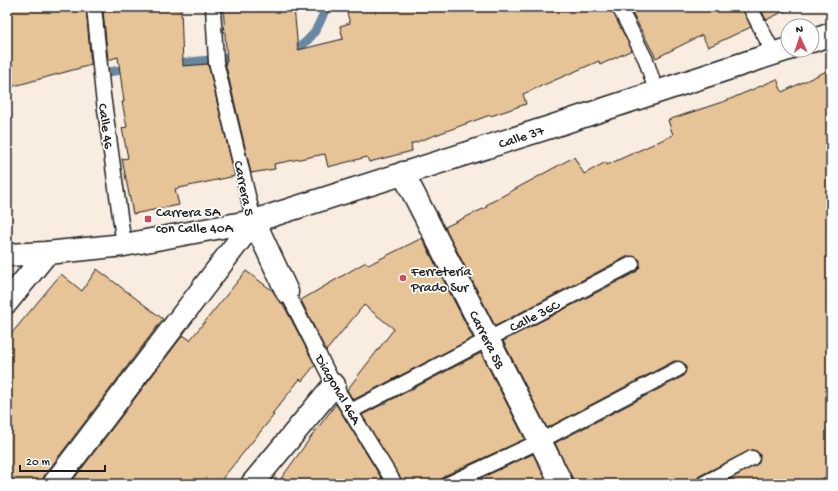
<svg xmlns="http://www.w3.org/2000/svg" width="838" height="491" font-family="'Gochi Hand',sans-serif">
<style>
.lines{fill:none;stroke-linecap:round;stroke-linejoin:round}
.stream{stroke:#6888a1;stroke-width:9}
.building{fill:#e7c398;stroke:#1c1c1c}
.service-casing{stroke:#1c1c1c;stroke-width:17}
.minor-casing{stroke:#1c1c1c;stroke-width:25}
.secondary-casing{stroke:#1c1c1c;stroke-width:25}
.service{stroke:#fff;stroke-width:14}
.minor{stroke:#fff;stroke-width:22}
.secondary{stroke:#fff;stroke-width:22}
.poi-dot{fill:#d1495b;stroke:#fff;stroke-width:1.5}
.labels{text-anchor:middle;stroke-width:3.5;stroke-linejoin:round;paint-order:stroke}
.street-label{font-size:14px;fill:#1c1c1c;stroke:#fff}
.poi-label{font-size:14px;fill:#1c1c1c;stroke:#fff;text-anchor:start}
</style>
<rect width="100%" height="100%" fill="#f8ede0"/>
<filter id="ink" filterUnits="userSpaceOnUse"><feTurbulence type="fractalNoise" baseFrequency=".025" numOctaves="2"/><feDisplacementMap in="SourceGraphic" scale="8" xChannelSelector="R" yChannelSelector="G"/><feConvolveMatrix kernelMatrix="1 2 1 2 8 2 1 2 1" color-interpolation-filters="sRGB"/></filter>
<g filter="url(#ink)">
<g class="lines">
<g class="stream">
<path d="M286,54C309,45 318,30 326,7"/>
<polyline points="171,64 238,57"/>
<polyline points="100,73 130,69"/>
</g>
</g>
<g class="building">
<polygon points="7,7 86,7 91,65 7,88"/>
<polygon points="160,7 181,7 183,66 208,64 235,176 175,189 179,205 133,214 122,159 128,158 122,128 127,127 122,102 124,102 118,57 108,60 103,11"/>
<polygon points="223,7 294,7 298,50 343,39 340,26 350,23 346,10 358,7 611,7 632,50 600,65 599,61 523,94 526,104 491,116 490,115 411,144 412,151 369,162 367,157 328,167 325,154 274,164 275,169 251,173 225,62 227,62"/>
<polygon points="629,7 742,7 751,27 708,47 702,35 656,58"/>
<polygon points="760,7 793,7 766,20"/>
<polygon points="831,69 831,474 812,484 721,484 759,463 760,454 752,450 699,476 695,484 574,484 555,443 682,377 685,373 686,365 682,362 674,361 547,428 503,341 636,272 639,268 640,260 636,257 628,256 495,326 445,227 487,207 486,205 574,157 584,174 606,162 607,165 673,135 668,120 728,100 777,79 782,92"/>
<polygon points="422,238 473,338 353,400 347,390 394,329 364,305 326,351 301,300 366,262 368,265"/>
<polygon points="97,269 163,319 44,476 42,484 7,484 7,339 61,274 82,291"/>
<polygon points="246,271 273,291 280,302 283,304 315,365 302,381 300,379 272,414 274,415 218,484 70,484 183,335 190,340"/>
<polygon points="481,353 525,439 444,476 440,484 403,484 362,415"/>
<polygon points="336,404 385,484 277,484 311,437"/>
<polygon points="533,454 548,484 468,484"/>
</g>
<g class="lines">
<g class="service-casing">
<g id="service">
<polyline points="94,7 103,95 124,245"/>
<polyline points="213,7 216,62 254,221"/>
<polyline points="619,7 646,60 656,91"/>
<polyline points="750,7 774,54"/>
<polyline points="287,292 334,385 395,484"/>
<polyline points="351,411 632,264"/>
<polyline points="448,484 540,441 678,369"/>
<polyline points="703,484 752,458"/>
</g>
</g>
<g class="minor-casing">
<g id="minor">
<polyline points="403,173 562,484"/>
<polyline points="7,302 47,253"/>
<polyline points="54,484 254,221 287,292"/>
<polyline points="252,484 334,385"/>
</g>
</g>
<g class="secondary-casing">
<g id="secondary">
<polyline points="812,41 831,34"/>
<polyline points="7,255 47,253 124,245 254,221 547,128 788,49"/>
</g>
</g>
<use href="#service" class="service"/>
<use href="#minor" class="minor"/>
<use href="#secondary" class="secondary"/>
</g>
</g>
<g class="poi-dot">
<rect x="144" y="215" width="8" height="8" rx="2"/>
<circle cx="403" cy="278" r="4"/>
</g>
<g class="labels">
<g class="street-label">
<text transform="translate(107 126) rotate(82)" y="5">Calle 46</text>
<text transform="translate(521 136) rotate(-18)" y="5">Calle 37</text>
<text transform="translate(245 188) rotate(78)" y="5">Carrera 5</text>
<text transform="translate(534 315) rotate(-27)" y="5">Calle 36C</text>
<text transform="translate(488 339) rotate(63)" y="5">Carrera 5B</text>
<text transform="translate(339 389) rotate(60)" y="5">Diagonal 46A</text>
</g>
<g class="poi-label">
<text x="156" y="216">Carrera 5A<tspan x="156" dy="16">con Calle 40A</tspan></text>
<text x="411" y="275">Ferretería<tspan x="411" dy="16">Prado Sur</tspan></text>
</g>
</g>
<rect width="838" height="491" fill="none" stroke="#fff" stroke-width="24"/>
<rect x="12" y="12" width="814" height="467" fill="none" stroke="#1c1c1c" stroke-width="1.5" filter="url(#ink)"/>
<g transform="translate(800 38) rotate(357)"><circle r="19" fill="#ffffff" stroke="#a4a4a4"/>
<path d="M0-3L7 15L0 10L-7 15Z" fill="#d1495b"/>
<text y="-6" font-size="11" font-weight="bold" text-anchor="middle" fill="#1c1c1c">N</text>
</g>
<path d="M20 465v6h85v-6" fill="none" stroke="#1c1c1c" stroke-width="2"/>
<text x="26" y="465" font-size="12" fill="#1c1c1c" stroke="#ffffff" stroke-width="3" paint-order="stroke">20 m</text>
</svg>
